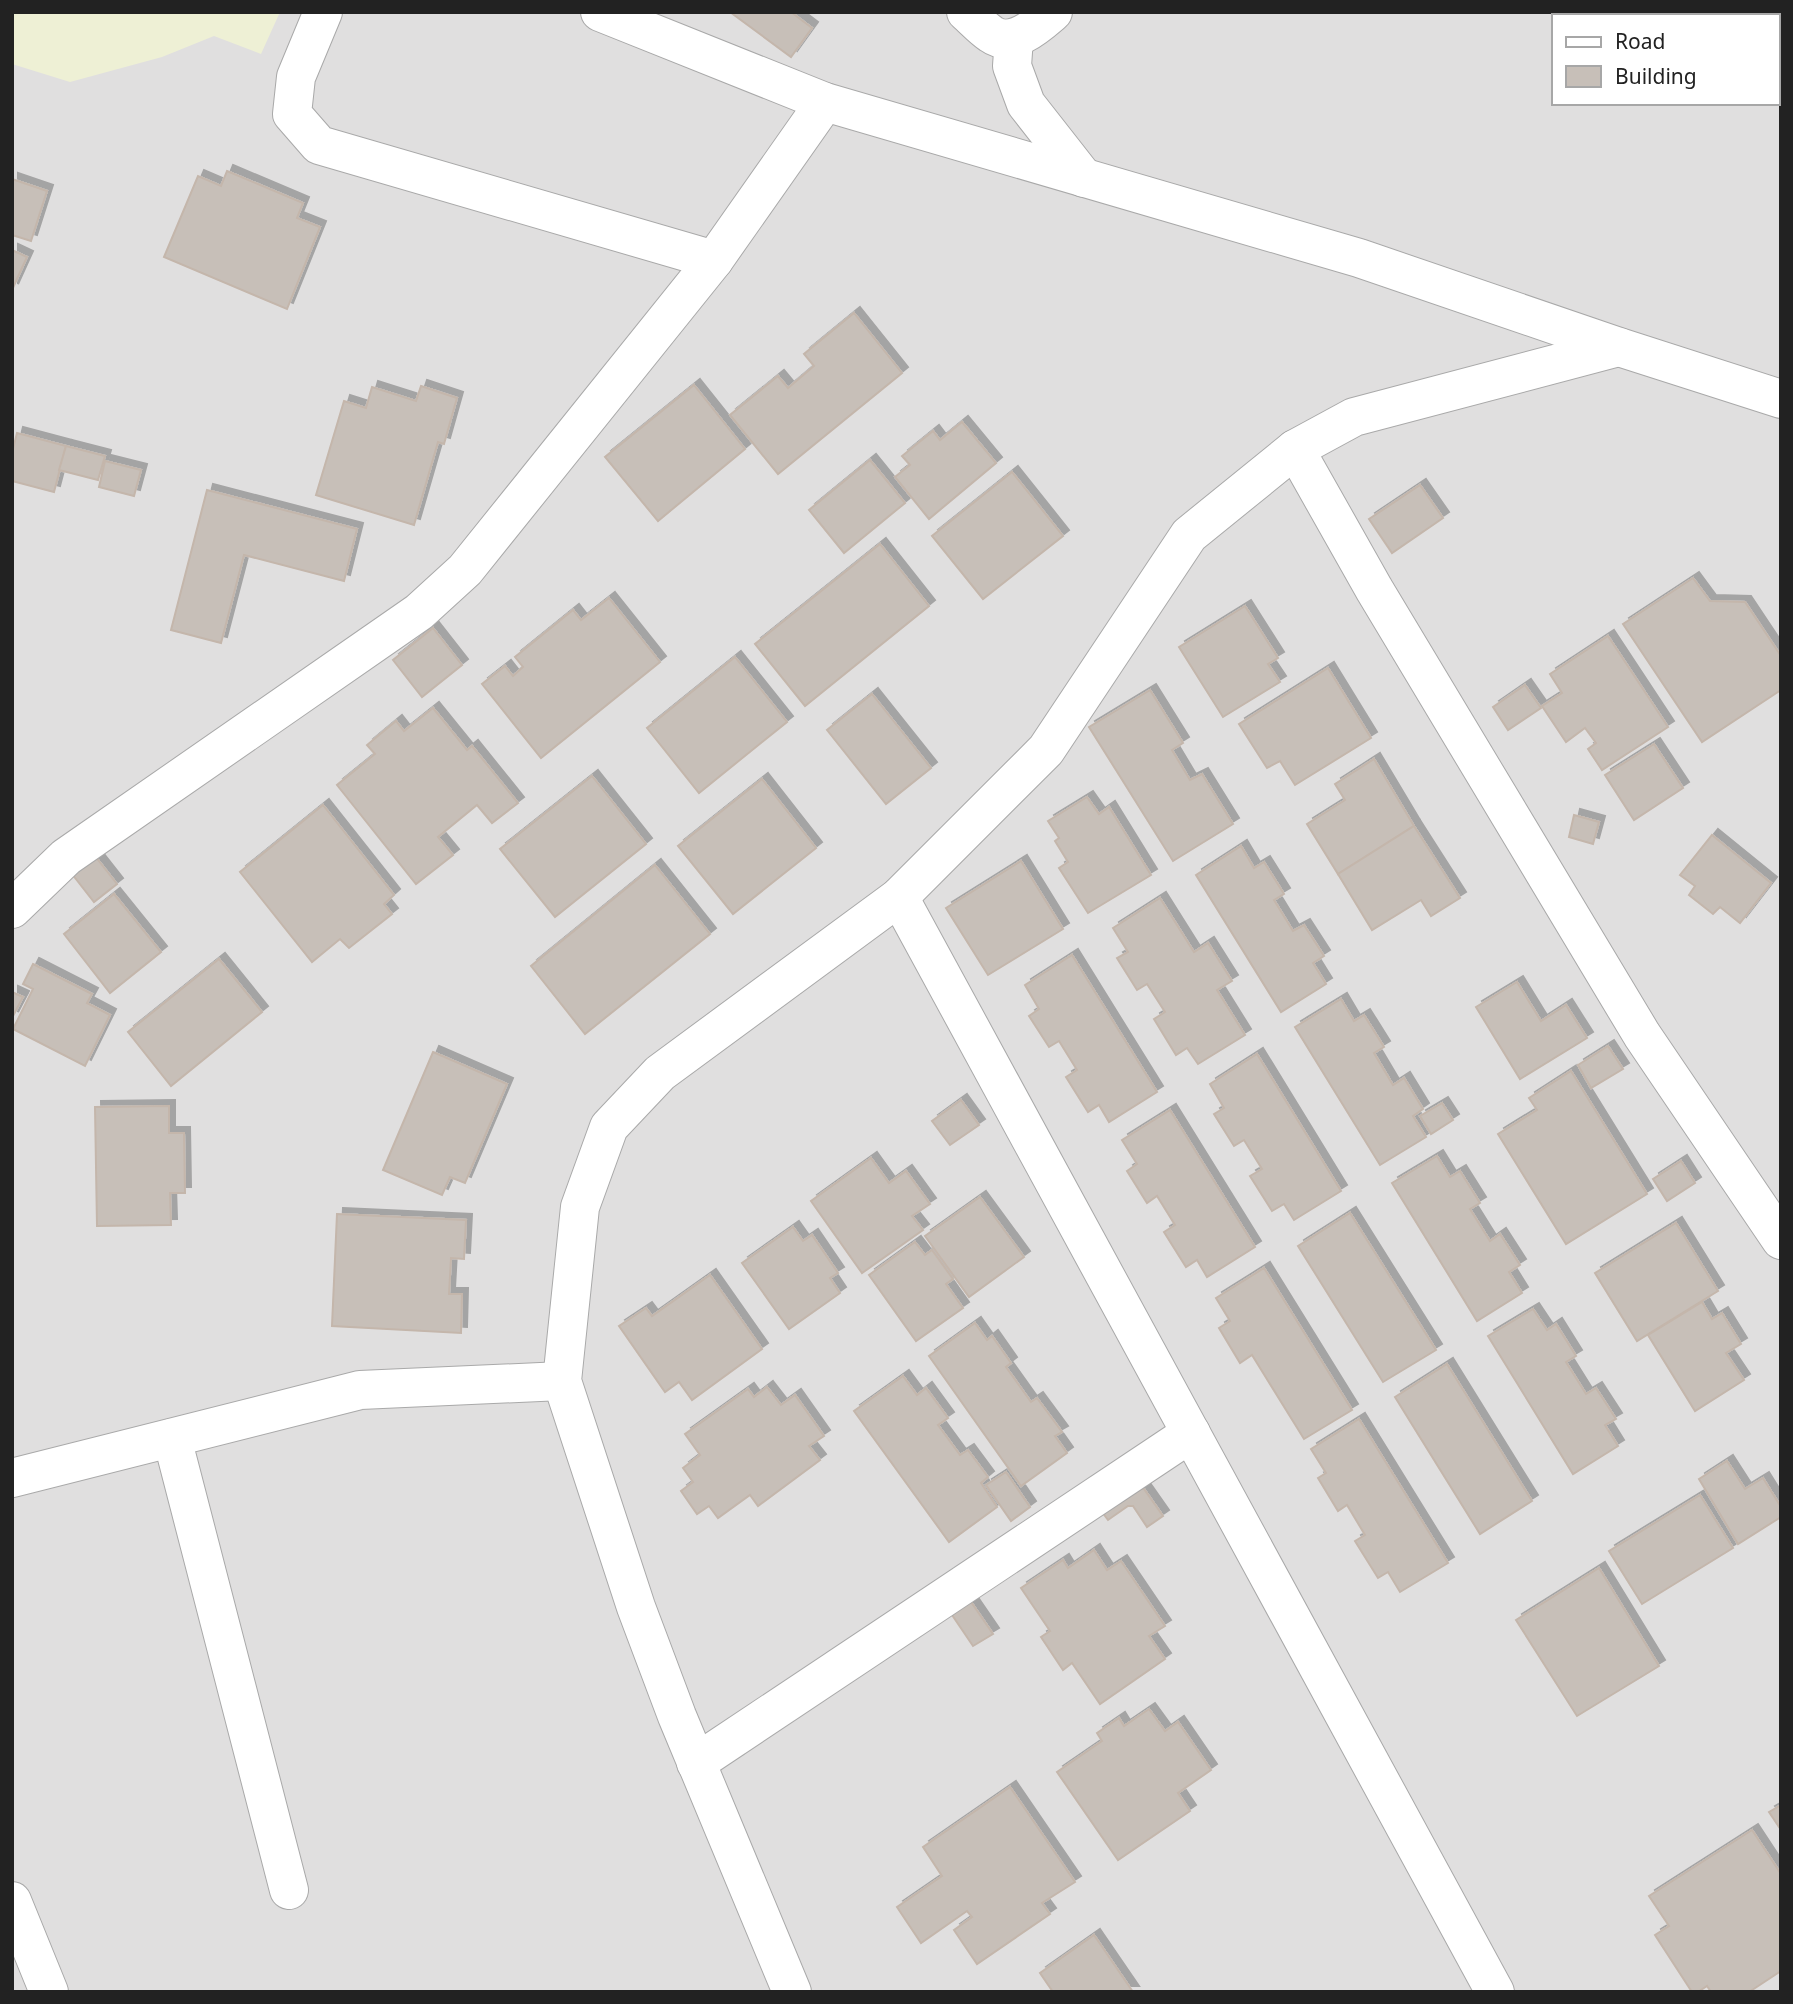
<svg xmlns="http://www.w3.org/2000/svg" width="1793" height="2004" font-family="'Noto Sans',sans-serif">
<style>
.residential{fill:#e0dfdf;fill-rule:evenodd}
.farmland{fill:#eef0d5}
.building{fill:#c7bfb8;stroke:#c4b6ab;stroke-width:2;filter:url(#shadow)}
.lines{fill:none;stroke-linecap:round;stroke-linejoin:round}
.street-casing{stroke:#a9a9a9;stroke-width:40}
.street{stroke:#fff;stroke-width:38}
</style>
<defs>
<filter id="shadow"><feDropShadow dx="6" dy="-6" stdDeviation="0" flood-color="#0004"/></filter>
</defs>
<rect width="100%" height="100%" fill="#f2efe9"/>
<path class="residential" d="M12,12H1781V1992H12ZM1553,16H1777V103H1553Z"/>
<polygon class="farmland" points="12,12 280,12 261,54 214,36 162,57 70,82 12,64"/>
<g class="building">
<polygon points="730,12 791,12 812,28 791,57"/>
<polygon points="227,171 303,203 297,218 320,227 287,309 164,257 198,176 221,186"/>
<polygon points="12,179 47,191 31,241 12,235"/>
<polygon points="12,250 27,257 12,290"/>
<polygon points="854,313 902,373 778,474 730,415 778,376 788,388 814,366 804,354"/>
<polygon points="694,385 745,449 658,521 605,457"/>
<polygon points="421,386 457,398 444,444 438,442 414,525 316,495 344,401 366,408 372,387 416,401"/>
<polygon points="962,422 996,463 929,519 895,477 910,465 902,456 933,431 940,440"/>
<polygon points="17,433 66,446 54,492 12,481 12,453"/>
<polygon points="66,446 105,456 98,480 59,470"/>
<polygon points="870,460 905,503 844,553 809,510"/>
<polygon points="105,461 141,470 134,496 99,487"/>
<polygon points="1012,472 1063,536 983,599 932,536"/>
<polygon points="1420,485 1443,518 1392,553 1369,519"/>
<polygon points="207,490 357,529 344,581 244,555 221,643 171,630"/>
<polygon points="880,544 929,606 805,706 755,644"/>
<polygon points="1693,578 1710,601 1745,602 1781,656 1781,690 1702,742 1623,624"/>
<polygon points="609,598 660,662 541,758 482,684 505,666 513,676 523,667 515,657 573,610 581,620"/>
<polygon points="1245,606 1278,658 1268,664 1280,682 1223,717 1179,647"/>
<polygon points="433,628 462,665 422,697 393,660"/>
<polygon points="1608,636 1668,727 1602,770 1588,749 1596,743 1585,728 1566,742 1542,706 1562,693 1550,674"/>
<polygon points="735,657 787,722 699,793 647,728"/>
<polygon points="1328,668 1371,738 1295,785 1280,761 1267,768 1239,724"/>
<polygon points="1525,685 1541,708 1508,730 1493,707"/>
<polygon points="1150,690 1183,743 1172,750 1190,780 1202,774 1233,824 1173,861 1089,727"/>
<polygon points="872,694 931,768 886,804 827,730"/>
<polygon points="433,708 467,750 472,746 518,803 492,823 477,805 438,837 453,855 416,884 337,785 375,754 367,745 396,721 404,731"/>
<polygon points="1654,744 1683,788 1634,820 1605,775"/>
<polygon points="1374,759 1414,826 1338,874 1307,824 1345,800 1335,784"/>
<polygon points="592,776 646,844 555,917 500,849"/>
<polygon points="762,779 816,848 733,914 678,846"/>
<polygon points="1087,797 1099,814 1109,807 1151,875 1088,913 1059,868 1068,862 1055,841 1059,838 1048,821"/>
<polygon points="323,805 394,895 384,904 392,914 349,948 340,939 312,962 240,872"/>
<polygon points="1574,815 1599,822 1593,844 1569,837"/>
<polygon points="1414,826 1460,898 1431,916 1421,900 1372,930 1338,874"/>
<polygon points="1712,835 1771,883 1740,923 1720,907 1713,914 1689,895 1695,886 1680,875"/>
<polygon points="1241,846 1254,868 1264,862 1284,894 1274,900 1293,931 1304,925 1324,956 1313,963 1326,984 1281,1012 1196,875"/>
<polygon points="95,856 117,884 94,902 72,874"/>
<polygon points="1021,861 1063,929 988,975 946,908"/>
<polygon points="655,865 710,934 585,1034 531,966"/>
<polygon points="114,894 161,952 110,993 64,934"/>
<polygon points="1160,898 1194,952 1208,943 1232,981 1217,990 1245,1035 1198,1064 1187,1048 1176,1055 1154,1019 1165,1012 1147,984 1137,990 1117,958 1128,952 1113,928"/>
<polygon points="1072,955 1157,1092 1109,1122 1099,1105 1088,1112 1066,1077 1077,1070 1059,1041 1049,1047 1029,1016 1039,1009 1025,985"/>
<polygon points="219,959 262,1012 171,1086 128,1032"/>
<polygon points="33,964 92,994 87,1003 110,1015 85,1066 13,1029 33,989 23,984"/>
<polygon points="1517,982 1541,1021 1566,1005 1587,1038 1520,1079 1476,1007"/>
<polygon points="12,992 23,997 12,1018"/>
<polygon points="1341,999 1354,1021 1364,1015 1384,1047 1374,1053 1393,1085 1404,1078 1423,1109 1413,1116 1426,1137 1380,1165 1295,1027"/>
<polygon points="1608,1046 1623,1069 1591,1088 1578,1065"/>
<polygon points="433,1052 507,1084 465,1183 450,1177 442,1195 383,1170"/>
<polygon points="1257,1054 1341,1191 1294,1220 1284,1204 1272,1211 1250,1176 1262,1169 1244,1140 1234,1146 1214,1114 1224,1108 1210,1084"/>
<polygon points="1571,1071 1647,1194 1566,1244 1498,1134 1537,1110 1529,1098"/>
<polygon points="961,1100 979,1125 950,1145 932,1121"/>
<polygon points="1442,1103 1453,1120 1431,1134 1420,1116"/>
<polygon points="169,1106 169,1133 184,1133 185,1193 170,1193 171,1225 97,1226 95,1107"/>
<polygon points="1170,1110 1255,1247 1207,1277 1197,1260 1186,1267 1164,1232 1175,1225 1157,1196 1147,1203 1127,1171 1137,1164 1122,1140"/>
<polygon points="1437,1156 1450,1177 1460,1171 1480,1203 1470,1209 1490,1241 1500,1234 1520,1265 1509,1272 1522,1293 1477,1321 1392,1183"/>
<polygon points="871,1158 889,1183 906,1171 930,1204 912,1216 923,1230 862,1273 811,1201"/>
<polygon points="1681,1161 1695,1183 1667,1201 1653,1179"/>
<polygon points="980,1197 1024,1257 969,1297 925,1236"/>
<polygon points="1350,1213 1436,1350 1383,1382 1298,1246"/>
<polygon points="337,1214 466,1220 464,1259 451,1258 449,1294 462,1294 461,1333 332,1326"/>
<polygon points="1676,1223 1718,1291 1637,1341 1595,1273"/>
<polygon points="793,1227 803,1241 812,1235 838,1273 830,1278 840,1293 789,1329 742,1263"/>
<polygon points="915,1242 925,1255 932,1250 953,1279 946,1284 963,1308 916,1341 869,1275"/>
<polygon points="1264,1268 1352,1410 1304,1439 1252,1355 1240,1363 1219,1328 1230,1321 1216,1298"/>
<polygon points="710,1275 762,1349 692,1400 679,1382 665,1392 619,1326 646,1308 652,1316"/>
<polygon points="1702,1302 1712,1319 1722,1313 1741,1344 1726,1353 1744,1380 1695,1411 1648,1335"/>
<polygon points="1533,1309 1547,1330 1556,1324 1576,1356 1566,1362 1586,1394 1596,1388 1616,1419 1605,1425 1618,1446 1573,1474 1488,1336"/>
<polygon points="975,1323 987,1340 992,1336 1011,1363 1006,1367 1031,1402 1037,1398 1062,1432 1055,1436 1067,1453 1021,1486 929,1356"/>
<polygon points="1447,1364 1532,1501 1480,1534 1395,1397"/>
<polygon points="903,1376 917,1395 926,1388 948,1418 938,1425 960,1455 968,1450 988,1477 981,1483 997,1507 949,1542 854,1411"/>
<polygon points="767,1387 781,1405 795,1395 824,1436 809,1446 820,1460 758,1506 750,1495 718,1518 709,1506 697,1514 681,1491 693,1482 683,1468 700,1455 685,1434 748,1389 754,1397"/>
<polygon points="1359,1419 1448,1563 1400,1592 1388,1572 1378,1578 1355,1541 1365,1535 1347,1505 1338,1511 1318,1478 1326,1473 1311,1449"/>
<polygon points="1727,1461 1745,1489 1763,1478 1781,1507 1781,1517 1738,1544 1699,1479"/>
<polygon points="1006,1472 1030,1507 1011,1521 986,1485"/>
<polygon points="1122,1485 1144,1489 1163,1516 1147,1527 1133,1506 1128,1506 1108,1520 1096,1504"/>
<polygon points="1700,1495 1733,1548 1642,1604 1609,1551"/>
<polygon points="1094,1550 1107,1570 1121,1561 1165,1626 1149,1636 1165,1659 1100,1704 1072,1663 1063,1670 1041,1637 1050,1631 1021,1588 1063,1560 1068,1568"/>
<polygon points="1599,1568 1659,1666 1577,1716 1516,1620"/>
<polygon points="967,1596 993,1634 973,1646 948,1609"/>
<polygon points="1149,1709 1165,1731 1178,1722 1211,1770 1178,1793 1190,1811 1118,1860 1057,1772 1102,1741 1097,1733 1119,1718 1124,1726"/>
<polygon points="1010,1787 1075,1882 1042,1903 1050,1914 977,1964 954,1930 972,1917 967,1911 921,1943 897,1907 942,1876 923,1847"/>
<polygon points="1781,1805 1781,1830 1769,1812"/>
<polygon points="1752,1830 1781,1874 1781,1971 1749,1992 1711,1992 1707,1986 1698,1992 1692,1992 1655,1935 1669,1926 1649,1896"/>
<polygon points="1094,1935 1133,1992 1053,1992 1040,1973"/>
</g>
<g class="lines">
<g class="street-casing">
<g id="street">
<polyline points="323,12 296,77 292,114 319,145 714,260"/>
<polyline points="600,12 825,102 1359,258 1619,347 1781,399"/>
<path d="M966,12C974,19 982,28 991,34C1012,49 1038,25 1053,12"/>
<polyline points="1014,38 1012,66 1026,104 1084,178"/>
<polyline points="1295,449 1374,589 1642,1035 1781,1240"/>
<polyline points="899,897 1495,1992"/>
<polyline points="12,909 66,857 419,612 465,570 714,260 825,102"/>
<polyline points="172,1438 289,1890"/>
<polyline points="12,1478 360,1390 562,1381"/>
<polyline points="696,1763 1191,1433"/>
<polyline points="12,1901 49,1992"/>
<polyline points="792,1992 677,1716 636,1607 562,1381 580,1207 609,1127 660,1073 899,897 1046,750 1189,535 1295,449 1354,417 1619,347"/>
</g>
</g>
<use href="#street" class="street"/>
</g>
<rect width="1793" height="2004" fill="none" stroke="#222222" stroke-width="28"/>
<rect x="1552" y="14" width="228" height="91" fill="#ffffff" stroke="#a7a7a7" stroke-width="2"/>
<rect x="1566" y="37" width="35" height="10" fill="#ffffff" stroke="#a7a7a7" stroke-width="2"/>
<text x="1615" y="49" font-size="21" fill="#222222">Road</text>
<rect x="1566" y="66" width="35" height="21" fill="#c7bfb8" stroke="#a7a7a7" stroke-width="2"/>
<text x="1615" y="84" font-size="21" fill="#222222">Building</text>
</svg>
